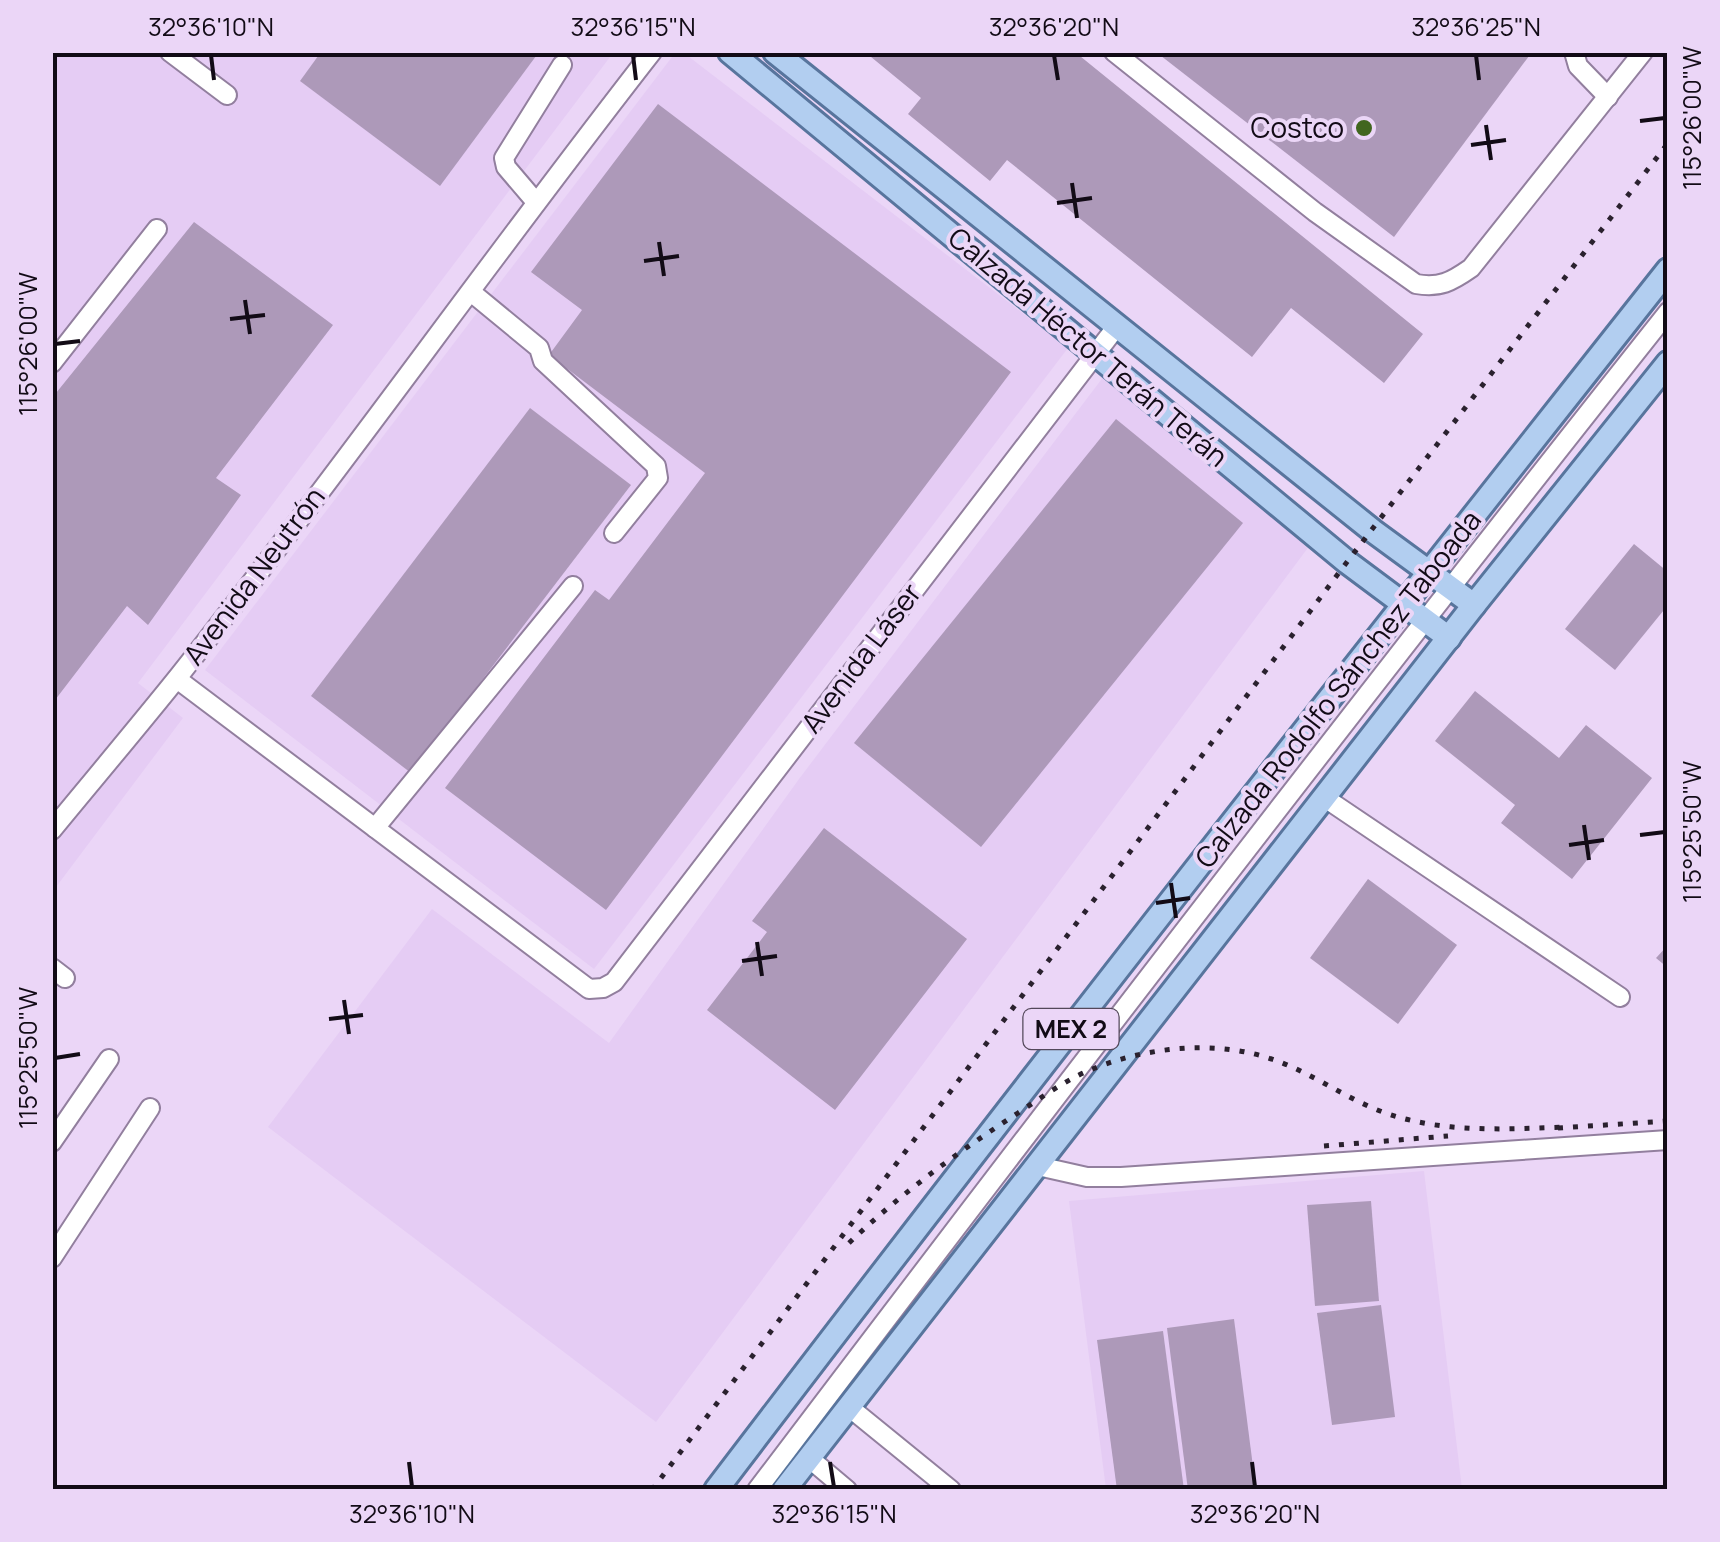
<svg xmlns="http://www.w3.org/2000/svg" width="1720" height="1542" font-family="Manrope,sans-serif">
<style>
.built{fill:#e5ccf4}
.building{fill:#ad99b9}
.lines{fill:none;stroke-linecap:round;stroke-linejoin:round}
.minor-casing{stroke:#927f9e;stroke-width:22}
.major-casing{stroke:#58759d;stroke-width:28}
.minor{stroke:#fff;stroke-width:18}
.major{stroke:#b2cef0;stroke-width:22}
.rail{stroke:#2a212e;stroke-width:5;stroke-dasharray:5 10;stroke-linecap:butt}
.ticks{fill:none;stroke:#120b16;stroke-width:4}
.poi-dot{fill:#41661f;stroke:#ebd6f7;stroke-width:4}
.labels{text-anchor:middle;stroke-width:8;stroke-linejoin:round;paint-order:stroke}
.shield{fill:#ebd6f7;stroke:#53485a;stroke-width:2.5}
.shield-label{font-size:25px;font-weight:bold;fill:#120b16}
.poi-label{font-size:28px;fill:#120b16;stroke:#ebd6f7;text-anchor:end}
.street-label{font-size:28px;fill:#120b16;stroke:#ebd6f7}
.neatline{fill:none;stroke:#120b16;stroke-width:4}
.ticks-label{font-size:25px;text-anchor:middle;fill:#120b16}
</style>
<rect width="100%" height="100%" fill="#ebd6f7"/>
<g class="built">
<polygon points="53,53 613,53 138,683 183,718 53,891"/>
<polygon points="675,53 684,53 1068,348 594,969 205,670"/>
<polygon points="1104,376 1310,545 656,1422 268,1127 432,909 609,1043 799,779"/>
<polygon points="1424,1171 1462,1489 1106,1489 1069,1201"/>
</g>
<g class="building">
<polygon points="321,52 539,52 440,186 300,81"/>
<polygon points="865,52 1075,52 1423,334 1384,383 1291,308 1252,357 1007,160 990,181 908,114 921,98"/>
<polygon points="1156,52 1532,52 1394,237"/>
<polygon points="658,104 1011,372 606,910 445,788 595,590 609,600 705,473 549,355 582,310 531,272"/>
<polygon points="194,222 333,325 216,478 241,495 148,625 127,606 52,704 52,398"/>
<polygon points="530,408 631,485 411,773 311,696"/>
<polygon points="1116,419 1243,523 981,847 854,743"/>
<polygon points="1634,544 1668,572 1668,605 1615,670 1565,629"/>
<polygon points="1475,691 1559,758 1586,725 1652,778 1572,879 1501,823 1515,805 1435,741"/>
<polygon points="824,828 967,939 835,1110 707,1010 767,932 752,921"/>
<polygon points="1368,879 1457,945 1398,1024 1310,958"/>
<polygon points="1668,945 1668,968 1656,958"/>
<polygon points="1371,1201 1379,1301 1315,1306 1307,1205"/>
<polygon points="1381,1305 1395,1417 1332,1425 1317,1313"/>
<polygon points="1234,1319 1256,1490 1188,1490 1167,1328"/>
<polygon points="1163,1331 1184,1490 1117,1490 1097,1340"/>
</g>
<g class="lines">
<g class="minor-casing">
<g id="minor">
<polyline points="170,52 227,95"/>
<path d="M1114,52L1315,212L1416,284C1440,288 1451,282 1471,268L1643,52"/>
<polyline points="1574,52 1578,66 1608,97"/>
<polyline points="535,201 506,167 504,158 562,65"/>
<polyline points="471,292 539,348 543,361 656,466 658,478 614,533"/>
<polyline points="52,363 157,229"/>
<polyline points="177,679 589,989 603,988 614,982 1117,326"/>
<polyline points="1325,798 1620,997"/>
<polyline points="375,828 573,586"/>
<path d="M52,830C94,779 137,728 178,677C340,472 491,258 652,52"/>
<polyline points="52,968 65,978"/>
<polyline points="52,1142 109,1059"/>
<polyline points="1038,1166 1087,1177 1121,1177 1668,1140"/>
<polyline points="52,1258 150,1108"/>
<polyline points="849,1407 951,1490"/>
<polyline points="809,1458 847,1490"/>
<path d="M757,1490C1057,1094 1359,701 1668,312"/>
</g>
</g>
<g class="major-casing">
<g id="major">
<polyline points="730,52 1347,562 1449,638"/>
<polyline points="775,52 1373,531 1474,605"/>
<path d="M716,1490C1029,1079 1348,674 1668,270"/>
<polyline points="784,1490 1474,605 1668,363"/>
</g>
</g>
<use href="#minor" class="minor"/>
<use href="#major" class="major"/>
<g class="rail">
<polyline points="1558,1128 1668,1121"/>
<polyline points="1324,1146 1448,1136"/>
<path d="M849,1243C900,1194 958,1152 1018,1113C1039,1099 1060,1084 1083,1073C1141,1047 1217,1038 1277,1061C1313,1074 1344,1097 1380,1111C1441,1134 1504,1129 1568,1127"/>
<polyline points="652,1490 1347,562 1668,143"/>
</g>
</g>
<path class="ticks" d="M211,55L214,80M633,55L636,80M1054,55L1058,80M1476,55L1479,80M1640,121L1665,118M1486,125L1491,160M1471,145L1506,140M1072,183L1077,218M1057,203L1092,198M659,242L664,276M644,261L679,256M245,300L250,334M230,319L265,315M55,344L80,341M1584,825L1589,860M1640,835L1665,832M1569,845L1604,840M1171,883L1176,918M1156,903L1190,898M757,942L762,976M742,961L777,956M344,1000L349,1034M329,1019L363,1015M55,1058L80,1054M409,1462L412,1487M830,1462L834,1487M1252,1462L1255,1487"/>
<circle class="poi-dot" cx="1364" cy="128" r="10"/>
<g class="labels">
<rect class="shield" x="1023.5" y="1009" width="95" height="40" rx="8"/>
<g class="shield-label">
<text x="1071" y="1038">MEX 2</text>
</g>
<g class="poi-label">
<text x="1344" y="138">Costco</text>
</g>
<g class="street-label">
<text transform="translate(1088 347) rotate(40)" y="10">Calzada Héctor Terán Terán</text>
<text transform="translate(254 576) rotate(-53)" y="10">Avenida Neutrón</text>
<text transform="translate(861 658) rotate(-53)" y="10">Avenida Láser</text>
<text transform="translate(1338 689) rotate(-52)" y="10">Calzada Rodolfo Sánchez Taboada</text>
</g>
</g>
<rect width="1720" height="1542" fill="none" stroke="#ebd6f7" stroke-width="110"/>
<rect x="55" y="55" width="1610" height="1432" class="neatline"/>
<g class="ticks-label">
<text x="211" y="36">32°36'10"N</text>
<text x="633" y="36">32°36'15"N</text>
<text x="1054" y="36">32°36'20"N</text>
<text x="1476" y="36">32°36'25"N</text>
<text transform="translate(1692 118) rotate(-90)" y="9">115°26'00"W</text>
<text transform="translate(28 344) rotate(-90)" y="9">115°26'00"W</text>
<text transform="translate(1692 832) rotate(-90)" y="9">115°25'50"W</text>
<text transform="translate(28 1058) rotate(-90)" y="9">115°25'50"W</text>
<text x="412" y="1523">32°36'10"N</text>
<text x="834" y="1523">32°36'15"N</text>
<text x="1255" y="1523">32°36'20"N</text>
</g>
</svg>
